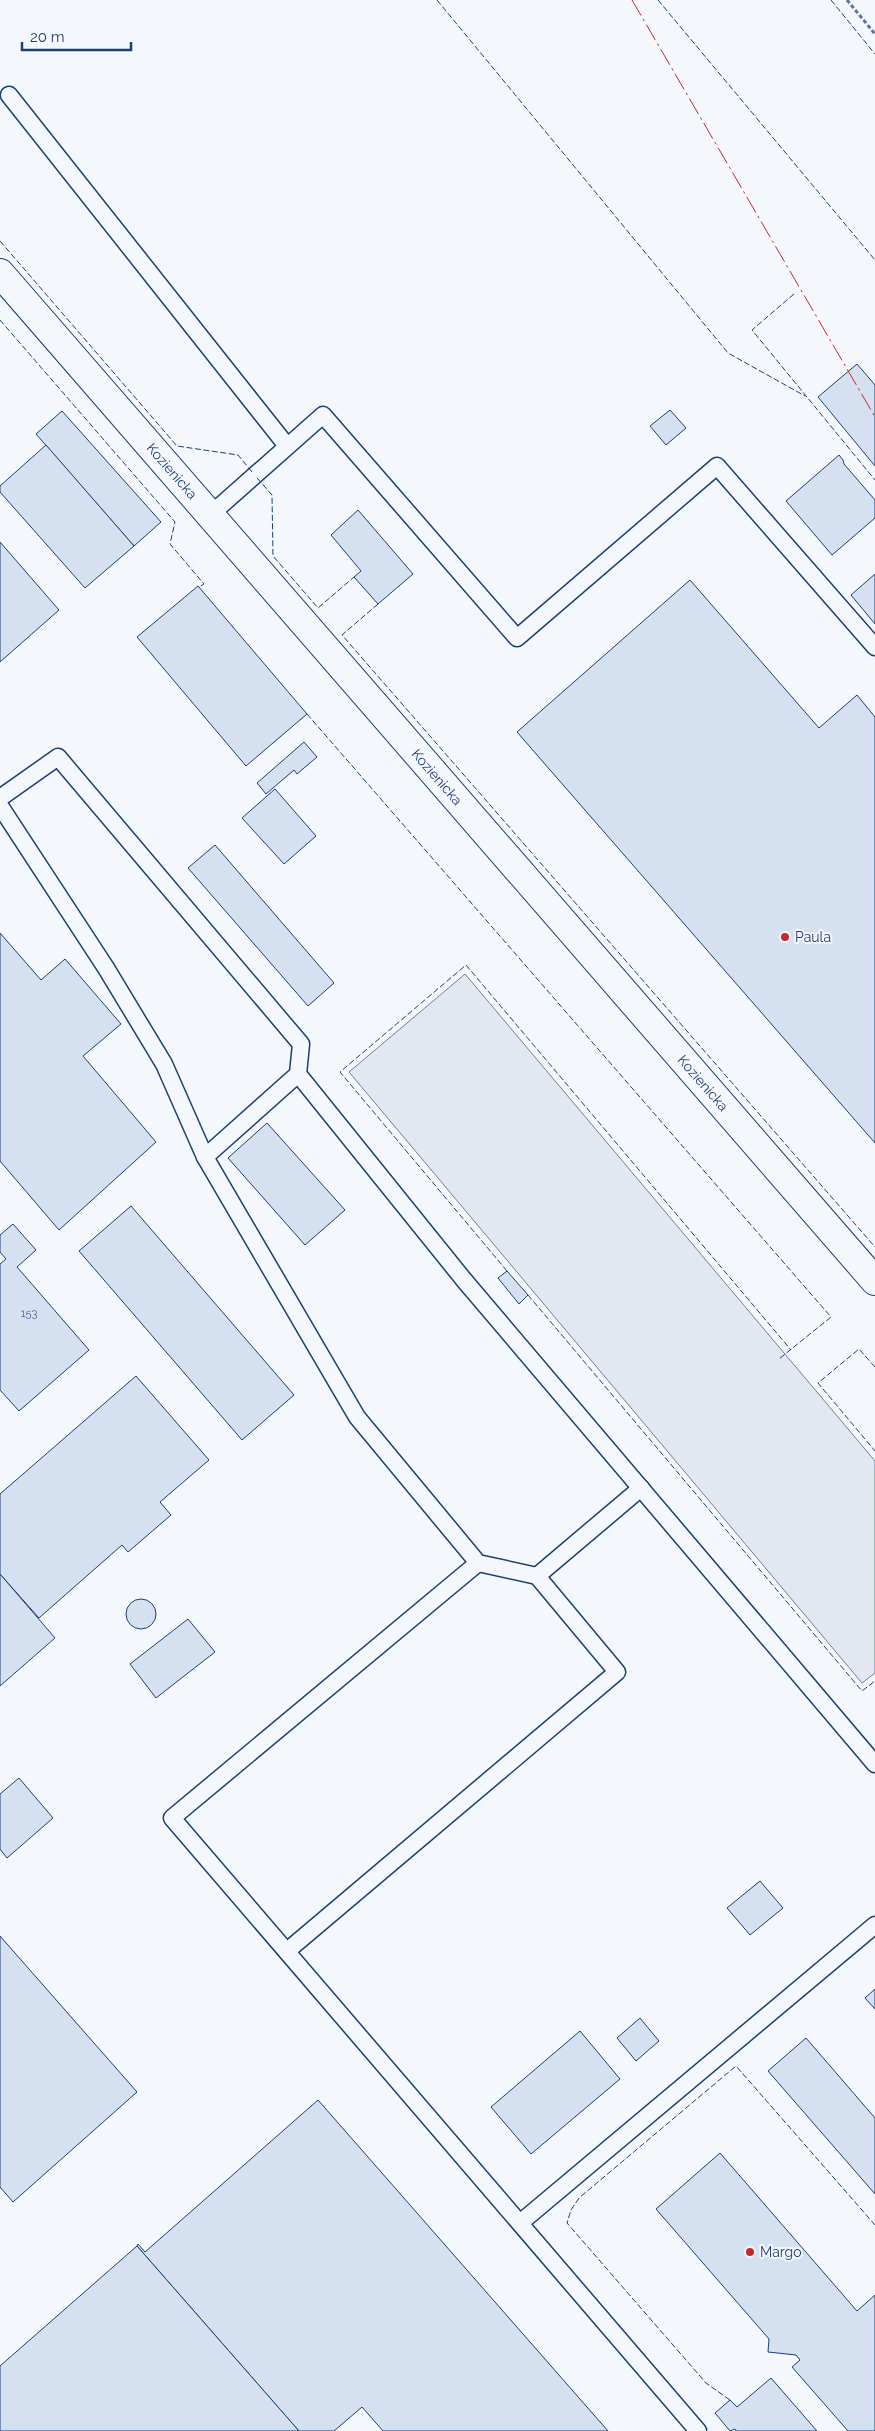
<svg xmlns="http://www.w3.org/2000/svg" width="875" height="2431" font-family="Raleway,sans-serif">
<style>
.parking{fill:#e3e8f0;stroke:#687fa3}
.building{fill:#d5e0f0;stroke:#1d3f73}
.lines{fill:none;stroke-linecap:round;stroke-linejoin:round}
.service-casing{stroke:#1d3f73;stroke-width:19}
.minor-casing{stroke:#1d3f73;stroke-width:30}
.path{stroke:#5e769c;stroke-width:3;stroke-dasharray:4 2.5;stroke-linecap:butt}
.service{stroke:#f4f7fb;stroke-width:16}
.minor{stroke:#f4f7fb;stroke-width:28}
.fence{stroke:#1d3f73;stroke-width:1;stroke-dasharray:6 2.5;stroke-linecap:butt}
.power{stroke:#c62828;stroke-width:1;stroke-dasharray:18 4 2.5 4;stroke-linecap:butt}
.poi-dot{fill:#c62828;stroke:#f4f7fb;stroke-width:2}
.labels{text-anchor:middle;stroke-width:4;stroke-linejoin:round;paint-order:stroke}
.number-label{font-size:11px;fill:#4b6792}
.street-label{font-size:14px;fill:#1d3f73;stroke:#f4f7fb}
.poi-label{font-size:14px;fill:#1d3f73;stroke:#f4f7fb;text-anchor:start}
</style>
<rect width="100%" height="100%" fill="#f4f7fb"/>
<polygon class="parking" points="465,974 875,1461 875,1673 862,1683 349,1072"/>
<g class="building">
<polygon points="857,364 875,385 875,466 818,397"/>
<polygon points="670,410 686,428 666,445 650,426"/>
<polygon points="62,411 161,522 134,546 36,434"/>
<polygon points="46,445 134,546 85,588 0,492 0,486"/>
<polygon points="839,455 843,460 844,464 875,500 875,518 832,555 786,501"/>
<polygon points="358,510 413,574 378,604 354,577 361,571 331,535"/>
<polygon points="0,542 59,610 0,662"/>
<polygon points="875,574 875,624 851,595"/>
<polygon points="690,580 819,728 857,695 875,717 875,1143 517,732"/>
<polygon points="198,586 307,714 246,766 137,637"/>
<polygon points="304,742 317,757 297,774 294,770 266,794 257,783"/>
<polygon points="275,789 316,836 284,864 242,818"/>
<polygon points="215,845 334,983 308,1006 188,868"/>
<polygon points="0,933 41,980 65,959 121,1024 83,1056 156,1142 59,1230 0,1161"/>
<polygon points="267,1123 345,1210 305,1245 228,1158"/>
<polygon points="131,1206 294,1395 242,1440 79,1251"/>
<polygon points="13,1224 36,1250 17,1267 89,1350 19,1411 0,1390 0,1264 6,1259 0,1252 0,1235"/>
<polygon points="507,1271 528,1295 519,1304 498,1278"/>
<polygon points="136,1376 209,1460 160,1502 171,1515 128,1552 122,1545 39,1618 0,1574 0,1494"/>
<polygon points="0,1574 55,1638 0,1686"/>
<circle cx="141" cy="1614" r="15"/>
<polygon points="188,1619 215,1652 156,1698 130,1664"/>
<polygon points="19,1778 53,1818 7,1858 0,1849 0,1794"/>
<polygon points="760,1881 783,1908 750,1935 727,1908"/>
<polygon points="0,1936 137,2092 13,2202 0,2187"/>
<polygon points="875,1989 875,2009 865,1998"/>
<polygon points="640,2018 659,2041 636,2061 617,2038"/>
<polygon points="580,2031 620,2079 531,2154 491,2107"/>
<polygon points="806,2038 875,2118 875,2194 768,2071"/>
<polygon points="318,2100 608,2431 383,2431 362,2407 334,2431 299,2431 137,2246 138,2244 145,2252"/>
<polygon points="720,2153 857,2311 875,2295 875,2431 848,2431 792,2367 800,2360 796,2355 768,2352 769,2339 656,2209"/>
<polygon points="137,2246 299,2431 0,2431 0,2366"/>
<polygon points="771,2378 817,2431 736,2431 735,2429 730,2431 715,2413 730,2400 737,2407"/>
</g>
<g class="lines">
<g class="service-casing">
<g id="service">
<polyline points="9,95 287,446"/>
<polyline points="210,515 323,415 517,638 717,466 875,647"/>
<polyline points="0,798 58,757 301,1044 298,1074 464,1280 875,1764"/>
<polyline points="0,806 106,968 164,1064 205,1157 357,1417 478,1563 537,1576"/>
<polyline points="205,1157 298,1074"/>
<polyline points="478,1563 172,1818 698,2431"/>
<polyline points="287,1951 617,1672 537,1576 641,1488"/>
<polyline points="520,2223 875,1925"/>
</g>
</g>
<g class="minor-casing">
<polyline id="minor" points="0,273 875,1281"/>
</g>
<polyline class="path" points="847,0 875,34"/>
<use href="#service" class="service"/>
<use href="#minor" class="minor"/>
<g class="fence">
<polyline points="437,0 728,353 805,396"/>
<polyline points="658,0 875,260"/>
<polyline points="831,0 875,54"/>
<polyline points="0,241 177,446 238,455 252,472"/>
<polyline points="794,294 752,330 875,480"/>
<polyline points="0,320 175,522 170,544 204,584 199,587"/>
<polyline points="257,478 272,495 273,556 318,608 354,577"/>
<polyline points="378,604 342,635 875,1247"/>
<polyline points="307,714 831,1317 779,1359"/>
<polyline points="507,1271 340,1072 466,965 791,1350"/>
<polyline points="528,1295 862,1691 875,1681"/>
<polyline points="875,1367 859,1349 818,1383 875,1451"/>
<polyline points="730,2400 706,2383 567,2223 571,2210 579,2198 736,2066 875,2225"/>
</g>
<polyline class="power" points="632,0 875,417"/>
</g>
<g class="poi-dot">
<circle cx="785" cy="937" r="5"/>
<circle cx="750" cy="2252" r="5"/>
</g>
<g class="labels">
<g class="number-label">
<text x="29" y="1317">153</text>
</g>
<g class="street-label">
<text transform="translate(172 471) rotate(49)" y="5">Kozienicka</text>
<text transform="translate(437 777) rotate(49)" y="5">Kozienicka</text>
<text transform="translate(703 1083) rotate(49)" y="5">Kozienicka</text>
</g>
<g class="poi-label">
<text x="795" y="942">Paula</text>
<text x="760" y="2257">Margo</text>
</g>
</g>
<path d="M22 42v8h109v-8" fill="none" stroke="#1d3f73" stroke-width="2.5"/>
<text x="30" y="42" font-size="15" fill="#1d3f73" stroke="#f4f7fb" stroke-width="4" paint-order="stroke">20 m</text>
</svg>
